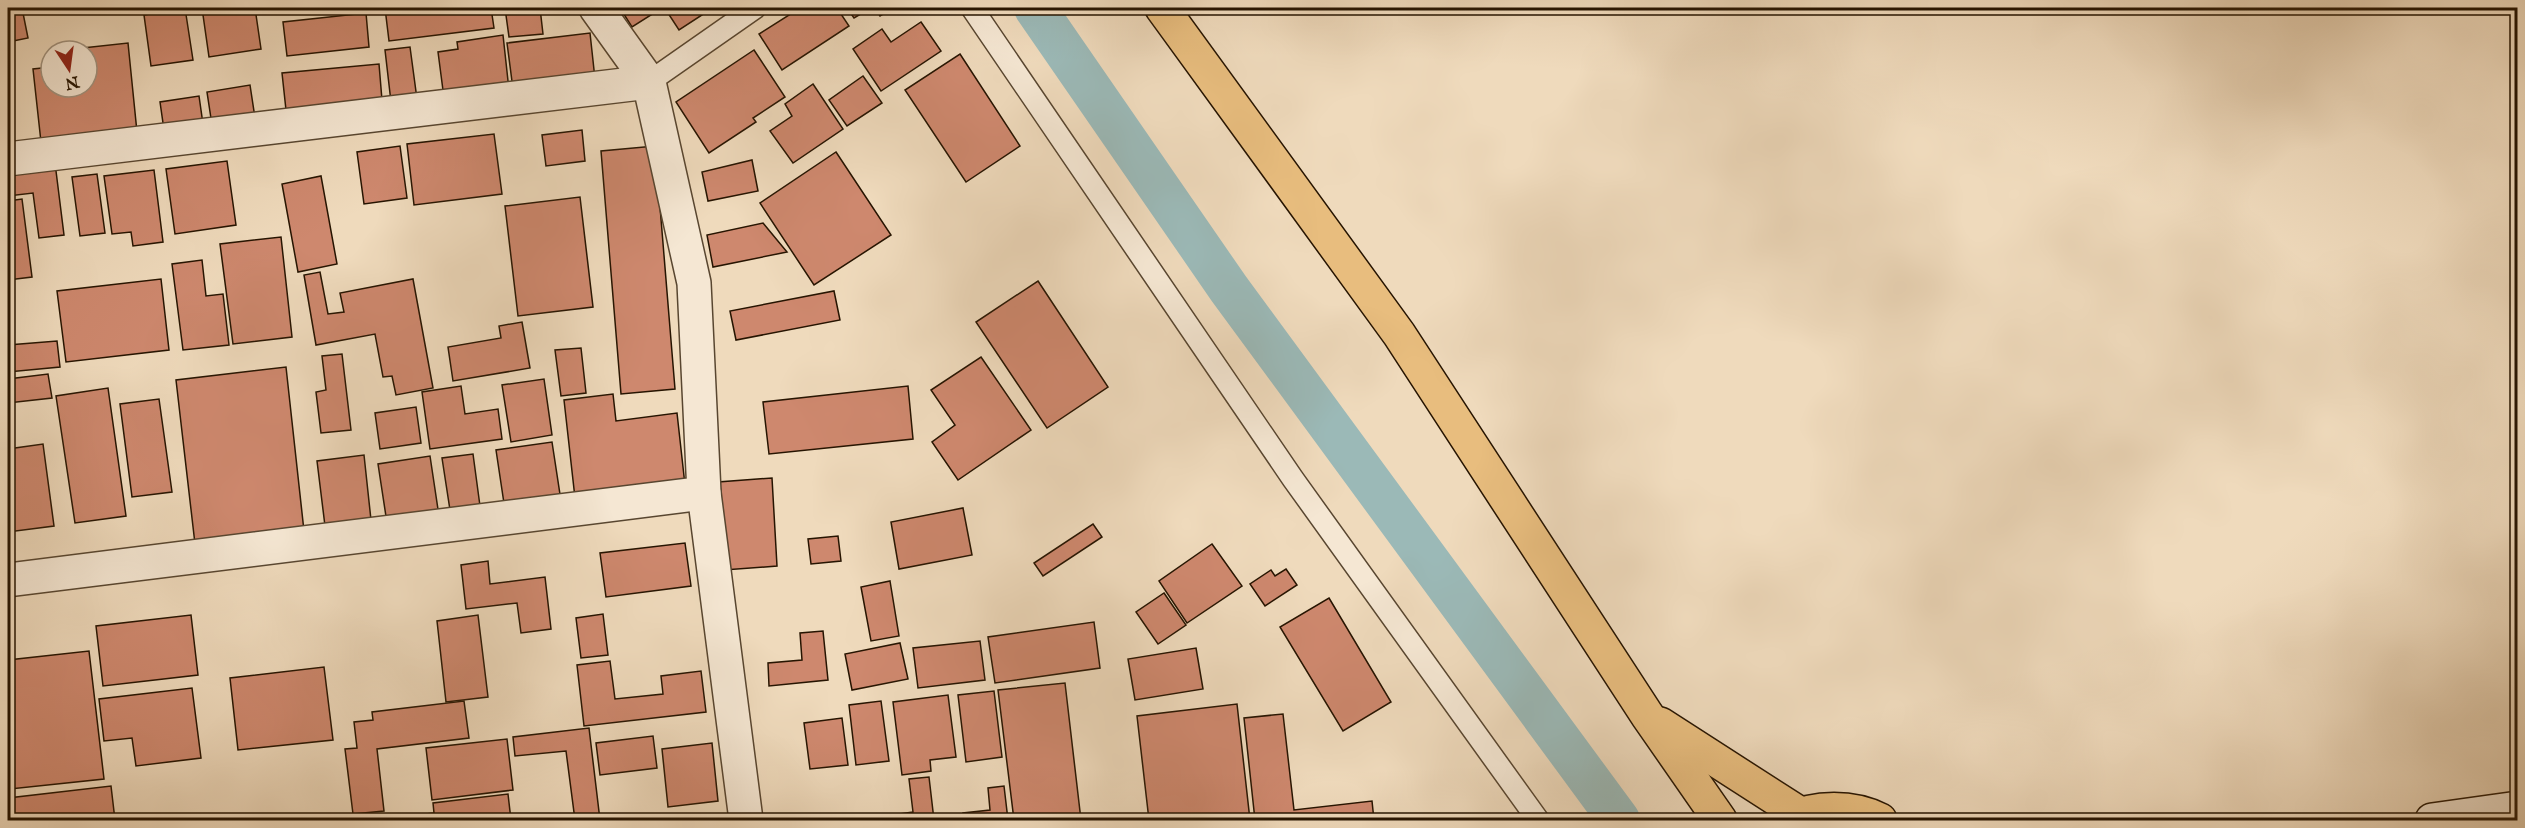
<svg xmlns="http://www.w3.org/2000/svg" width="2525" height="828" font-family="'IM FELL English',serif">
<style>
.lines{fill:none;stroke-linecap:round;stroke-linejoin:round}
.canal{stroke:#9bb9b7;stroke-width:42}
.building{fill:#ce886e;stroke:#261401;stroke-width:1.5}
.service-casing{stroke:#584630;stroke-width:24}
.minor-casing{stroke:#584630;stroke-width:36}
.secondary-casing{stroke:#261401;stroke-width:36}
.trunk-casing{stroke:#261401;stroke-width:36}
.service{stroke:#f5e7d3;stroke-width:21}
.minor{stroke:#f5e7d3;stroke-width:33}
.secondary{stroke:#f5e7d3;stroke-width:33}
.trunk{stroke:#e8bd7e;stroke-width:33}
</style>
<rect width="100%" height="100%" fill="#efdabc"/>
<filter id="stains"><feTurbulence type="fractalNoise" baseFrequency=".00333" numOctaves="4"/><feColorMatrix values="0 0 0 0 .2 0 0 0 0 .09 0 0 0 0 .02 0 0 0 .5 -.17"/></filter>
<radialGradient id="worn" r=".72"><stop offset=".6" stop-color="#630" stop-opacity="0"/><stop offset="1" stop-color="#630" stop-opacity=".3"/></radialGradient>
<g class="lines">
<polyline class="canal" points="1035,8 1229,289 1619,820"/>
</g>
<g class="building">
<polygon points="8,8 22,8 28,38 8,42"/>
<polygon points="93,8 136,8 94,14"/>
<polygon points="185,8 193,60 151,66 144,15"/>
<polygon points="202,8 255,8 261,49 209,57"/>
<polygon points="385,8 491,8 494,28 389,41"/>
<polygon points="505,8 540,8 543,34 509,37"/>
<polygon points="620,8 662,8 632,27"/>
<polygon points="670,8 698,8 702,15 679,30 666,10"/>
<polygon points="800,8 837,8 849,26 782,70 759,34"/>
<polygon points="847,8 871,8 854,18"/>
<polygon points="875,8 893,8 880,16"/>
<polygon points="366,13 369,47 287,56 283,22"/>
<polygon points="921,22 941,51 881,91 853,49 882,29 891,42"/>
<polygon points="590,33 595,79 513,89 507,43"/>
<polygon points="503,35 509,90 444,98 438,52 458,49 457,42"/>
<polygon points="128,43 137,132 41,142 33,69 51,67 51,87 87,87 87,51 64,50"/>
<polygon points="410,47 417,99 391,102 385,50"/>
<polygon points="754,50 785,97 753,118 756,122 709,153 676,102"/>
<polygon points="960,54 1020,146 966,182 905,90"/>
<polygon points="379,64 382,100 286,110 282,73"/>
<polygon points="863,76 882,103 847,126 829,100"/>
<polygon points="813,84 843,129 793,163 770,131 792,116 785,104"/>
<polygon points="250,85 255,118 212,125 207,92"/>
<polygon points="199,96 203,124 164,130 160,102"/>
<polygon points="582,130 585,161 546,166 542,135"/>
<polygon points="494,134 502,194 414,205 407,144"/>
<polygon points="400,146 407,198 364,204 357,152"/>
<polygon points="655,146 675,389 621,394 601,151"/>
<polygon points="836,152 891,235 814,285 760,203"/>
<polygon points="752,160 758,191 708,201 702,172"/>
<polygon points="227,161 236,225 175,234 166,169"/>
<polygon points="55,163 64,235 39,238 33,193 8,196 8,170"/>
<polygon points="154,170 163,242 133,246 131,232 112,234 104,176"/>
<polygon points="97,174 105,233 80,236 72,177"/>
<polygon points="321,176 337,264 298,272 282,184"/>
<polygon points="580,197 593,307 518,316 505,206"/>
<polygon points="22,199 32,277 8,280 8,201"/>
<polygon points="763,223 787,252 713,267 707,235"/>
<polygon points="281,237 292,337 233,344 220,244"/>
<polygon points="202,260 206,296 223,294 229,345 183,350 172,264"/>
<polygon points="320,272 328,314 344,312 340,293 413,279 433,388 396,395 392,376 383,377 375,334 316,345 304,275"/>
<polygon points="161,279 169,350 66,362 57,291"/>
<polygon points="1038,281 1108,387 1047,428 976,322"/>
<polygon points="834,291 840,320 736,340 730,311"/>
<polygon points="522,322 530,368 453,381 448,347 501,338 499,326"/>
<polygon points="57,341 60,367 8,372 8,345"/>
<polygon points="581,348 586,393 561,396 555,350"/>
<polygon points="342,354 351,430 321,433 316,392 326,390 322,356"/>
<polygon points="981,357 1031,430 958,480 932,442 955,425 931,390"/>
<polygon points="286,367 304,531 195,544 176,380"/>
<polygon points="48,374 52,398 8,403 8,379"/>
<polygon points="544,379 552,435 511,442 502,385"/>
<polygon points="461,386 465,414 498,409 502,439 430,449 422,392"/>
<polygon points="908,386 913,439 769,454 763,402"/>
<polygon points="108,388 126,516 75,523 56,396"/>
<polygon points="613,394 616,421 677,413 685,485 575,498 564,400"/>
<polygon points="159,399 172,492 132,497 120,404"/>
<polygon points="416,407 421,443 380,449 375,413"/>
<polygon points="552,442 561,501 505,510 496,450"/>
<polygon points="43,444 54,526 8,532 8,449"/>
<polygon points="473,454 480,506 450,510 442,458"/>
<polygon points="364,455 371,520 325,526 317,461"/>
<polygon points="430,456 439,516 387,523 378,464"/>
<polygon points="772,478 777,566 724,570 718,482"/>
<polygon points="963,508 972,555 899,569 891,522"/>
<polygon points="1093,524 1102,537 1043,576 1034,563"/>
<polygon points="838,536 841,561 811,564 808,539"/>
<polygon points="685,543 691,586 606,597 600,553"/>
<polygon points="1212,544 1242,586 1187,623 1159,581"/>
<polygon points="488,561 490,584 545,577 551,629 521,633 517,603 466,609 461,565"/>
<polygon points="1286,569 1297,585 1265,606 1250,584 1271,570 1275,576"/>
<polygon points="890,581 899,636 871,641 861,587"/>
<polygon points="1164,593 1186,625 1158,644 1136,612"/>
<polygon points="1329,598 1391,702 1343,731 1280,627"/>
<polygon points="603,614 608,655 581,658 576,618"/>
<polygon points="191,615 198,675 103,686 96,626"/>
<polygon points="478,615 488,697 446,702 437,621"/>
<polygon points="1094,622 1100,668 995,683 988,637"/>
<polygon points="823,631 828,680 769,686 768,663 802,660 800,633"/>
<polygon points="980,641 985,680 918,688 913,648"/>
<polygon points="900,643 908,679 852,690 845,654"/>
<polygon points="1196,648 1203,689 1135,700 1128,659"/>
<polygon points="89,651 104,779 10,789 8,765 8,660"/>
<polygon points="610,661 615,699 663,694 661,676 701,671 706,712 584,726 577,665"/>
<polygon points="324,667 333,740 238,750 230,678"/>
<polygon points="1065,683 1081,820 1014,820 998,690"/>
<polygon points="192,688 201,758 136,766 132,738 104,741 99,699"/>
<polygon points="994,691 1002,757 966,762 958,695"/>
<polygon points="948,695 956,757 930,760 931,771 902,775 893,702"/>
<polygon points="464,701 469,738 377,749 384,811 353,814 345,749 357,748 354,722 373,720 372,712"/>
<polygon points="881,701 889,761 856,765 849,705"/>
<polygon points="1237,704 1250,820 1149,820 1137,716"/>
<polygon points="1283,714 1294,810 1372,801 1374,820 1255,820 1244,718"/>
<polygon points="842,718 848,765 810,769 804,723"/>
<polygon points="589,728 600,820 575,820 566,751 515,756 513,737"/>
<polygon points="653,736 657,768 600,775 596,743"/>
<polygon points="507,739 513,790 432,800 426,748"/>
<polygon points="712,743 718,801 668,807 662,749"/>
<polygon points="929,777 934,820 901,820 900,814 913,812 909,779"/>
<polygon points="111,786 115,820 8,820 8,798"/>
<polygon points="1004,786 1008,820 964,820 963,813 990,810 988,788"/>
<polygon points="508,794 511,820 374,820 434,813 433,803"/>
</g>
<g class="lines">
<g class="service-casing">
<g id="service">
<polyline points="972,8 1293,479 1538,820"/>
<polyline points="649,82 755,8"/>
</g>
</g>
<g class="minor-casing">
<g id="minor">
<polyline points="596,8 649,82 694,283 704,493 746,820"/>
<polyline points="8,159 649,82"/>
<polyline points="8,580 704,493"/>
</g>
</g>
<g class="secondary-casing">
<polyline id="secondary" points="2432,820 2518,808"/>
</g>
<g class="trunk-casing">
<g id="trunk">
<polyline points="1162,8 1399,334 1647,715 1720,820"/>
<polyline points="1660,724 1800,814"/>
<path d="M1788,820C1815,806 1853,806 1880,820"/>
</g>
</g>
<use href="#service" class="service"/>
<use href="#minor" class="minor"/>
<use href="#secondary" class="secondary"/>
<use href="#trunk" class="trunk"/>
</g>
<rect width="2525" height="828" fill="none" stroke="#efdabc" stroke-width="30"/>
<rect x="9" y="9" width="2507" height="810" fill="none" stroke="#261401" stroke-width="3"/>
<rect x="15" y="15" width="2495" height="798" fill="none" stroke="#261401" stroke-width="1.5"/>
<g transform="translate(69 69) rotate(167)"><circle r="28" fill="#f5e7d3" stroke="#a2937f" stroke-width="1.5"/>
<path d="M0-4.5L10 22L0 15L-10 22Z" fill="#8f2418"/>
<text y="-9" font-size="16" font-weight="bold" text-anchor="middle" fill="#261401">N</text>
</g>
<rect width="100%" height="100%" filter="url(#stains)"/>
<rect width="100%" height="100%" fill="url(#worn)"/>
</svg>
